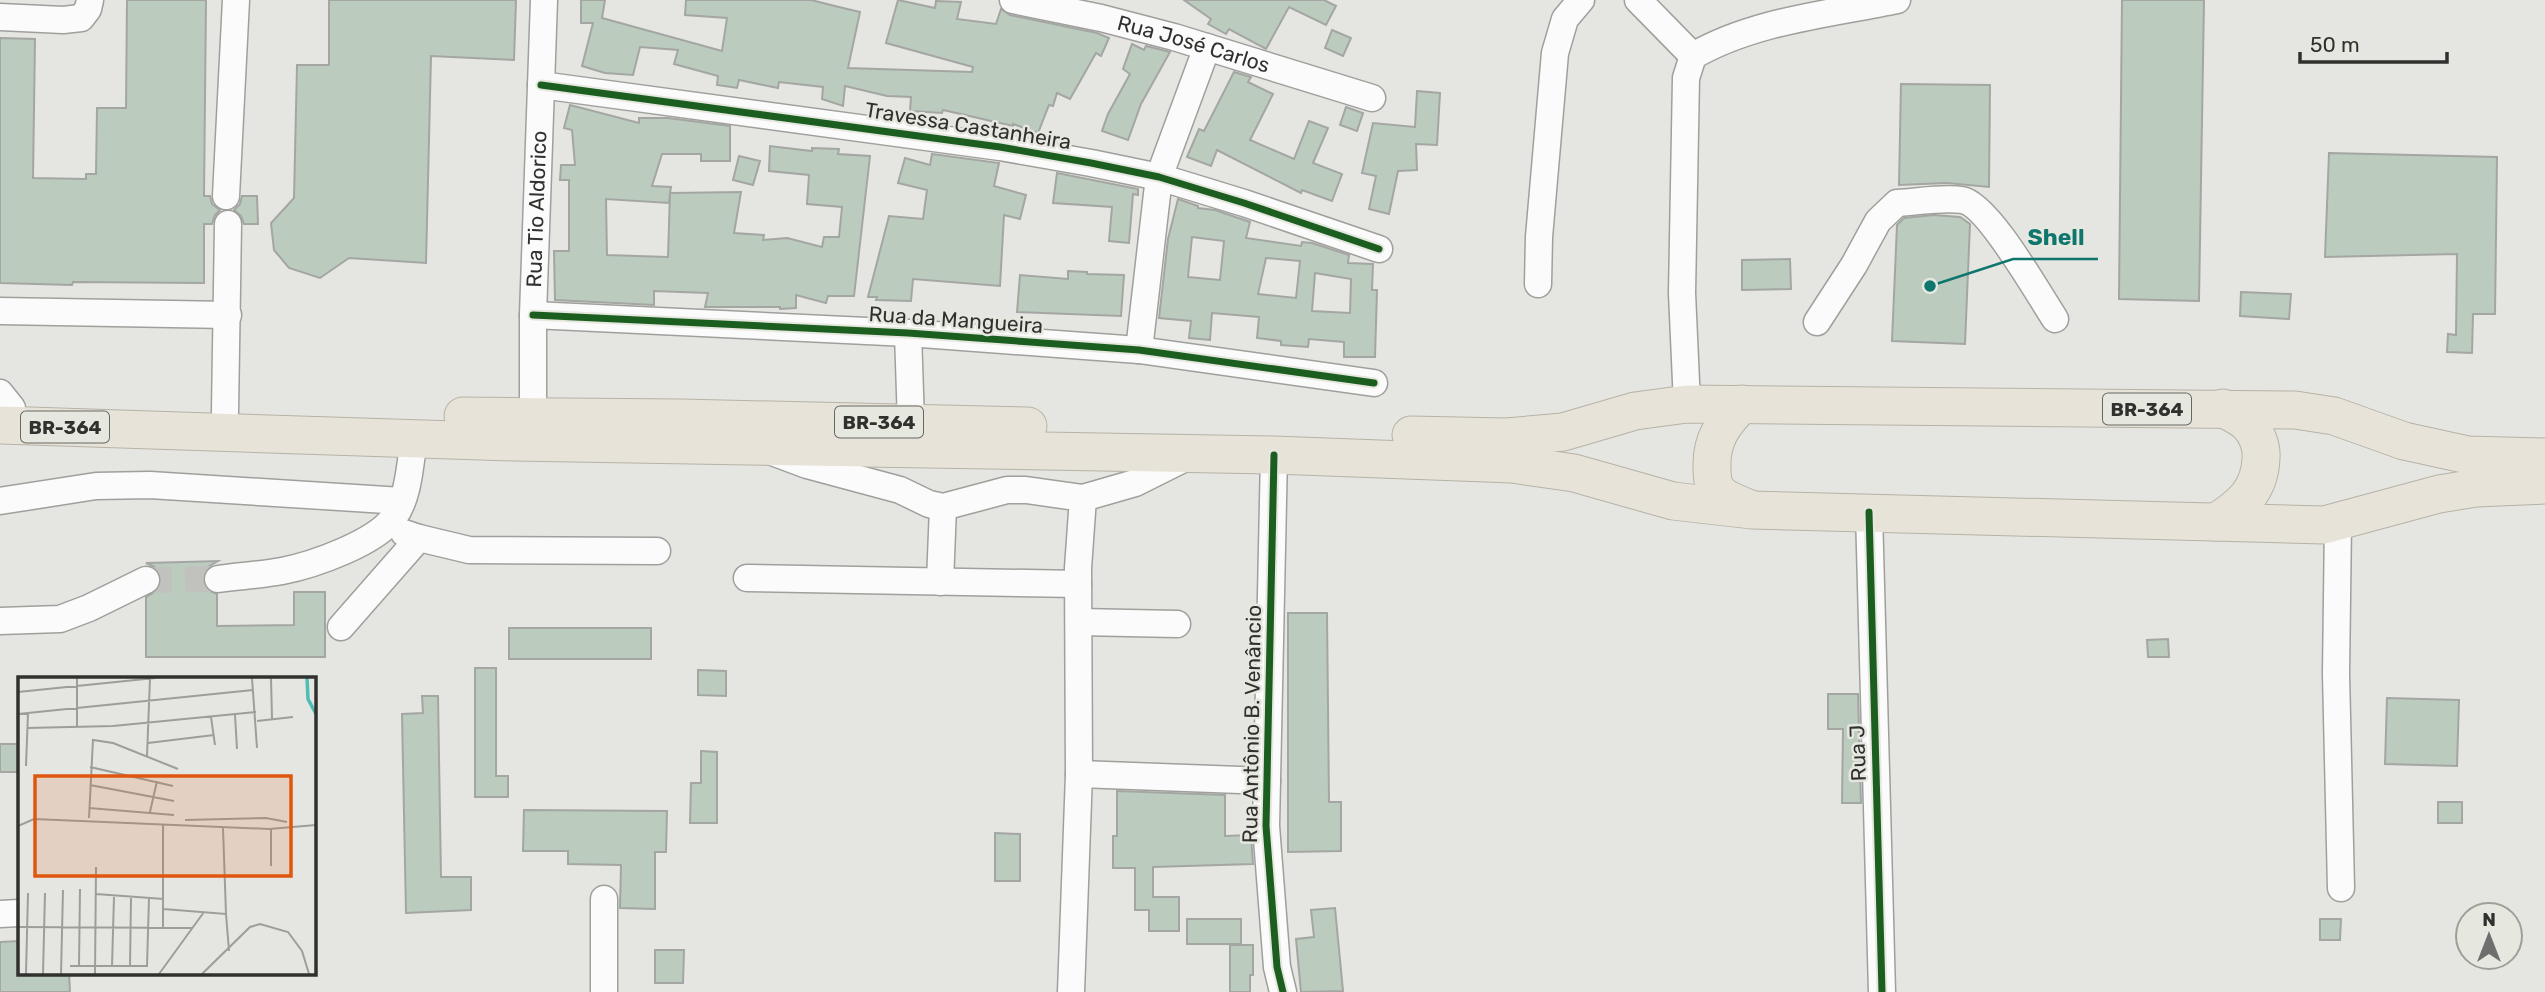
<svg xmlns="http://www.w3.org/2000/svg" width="2545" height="992" font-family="Rubik,sans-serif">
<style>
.building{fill:#bbcbbe;stroke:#a4a6a3;stroke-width:2;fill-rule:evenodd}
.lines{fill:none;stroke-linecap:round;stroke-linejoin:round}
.minor-tunnel{stroke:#c1c2be;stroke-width:26;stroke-dasharray:26 13;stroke-linecap:butt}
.minor-casing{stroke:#9fa09c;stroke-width:29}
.highway-casing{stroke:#b7b2a6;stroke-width:39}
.minor{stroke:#fbfbfb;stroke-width:26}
.highway{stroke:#e7e3d9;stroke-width:37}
.cycleway-casing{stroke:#e6e8e0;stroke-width:11}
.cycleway{stroke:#1b5e20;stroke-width:7}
.labels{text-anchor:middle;stroke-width:5;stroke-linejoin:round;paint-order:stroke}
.shield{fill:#e6e8e0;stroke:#676863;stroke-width:2}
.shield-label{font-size:19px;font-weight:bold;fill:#30312e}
.street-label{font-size:21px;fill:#30312e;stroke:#e6e8e0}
.inset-river{fill:none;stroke:#50bdb4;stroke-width:3.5}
.inset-road{fill:none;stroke:#9d9e9a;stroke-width:2}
.view{fill:#df570e;fill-opacity:0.15;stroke:#df570e;stroke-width:3.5}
.inset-edge{fill:none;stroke:#30312e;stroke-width:3.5}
.leader{fill:none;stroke:#0f766e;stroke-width:2.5}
.callout-dot{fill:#0f766e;stroke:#e6e8e0;stroke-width:2.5}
.callout-label{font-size:23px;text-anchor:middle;font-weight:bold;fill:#0f766e;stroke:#e6e8e0;stroke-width:5;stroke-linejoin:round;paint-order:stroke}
</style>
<rect width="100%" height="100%" fill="#e5e6e2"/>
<g class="building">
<polygon points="127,0 206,0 204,196 210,196 212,204 220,210 215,215 212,224 204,224 204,283 73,282 72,285 0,283 0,38 35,39 33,178 86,179 86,174 96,174 97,108 126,108"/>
<polygon points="329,0 516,0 514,60 431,56 426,263 349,258 320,278 289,268 274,250 271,223 294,198 297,65 329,65"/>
<polygon points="581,0 605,0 602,18 722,51 727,18 685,15 686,0 811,0 839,7 860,12 848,68 972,72 973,67 886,43 898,0 935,8 936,1 961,2 957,19 996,24 1001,9 1010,15 1097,33 1109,38 1101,56 1096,53 1070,99 1057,93 1053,106 1049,105 1038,133 1013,124 1013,126 943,110 942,113 910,111 911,97 887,96 845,86 843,106 822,99 823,87 779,82 778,88 739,80 737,88 717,85 718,76 674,64 678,50 640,47 633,75 605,73 582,66 593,23 581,23"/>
<polygon points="1184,0 1324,0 1336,6 1326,25 1289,7 1266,49 1229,29 1226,34 1208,24 1211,19"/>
<polygon points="2122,0 2204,0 2199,301 2119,299"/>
<polygon points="1332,30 1351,38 1343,56 1325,48"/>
<polygon points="1132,44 1144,50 1146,46 1170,52 1141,104 1128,140 1102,131 1108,114 1130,74 1123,69"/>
<polygon points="1234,72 1251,77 1248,82 1273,94 1250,140 1294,159 1309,121 1328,128 1313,163 1342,174 1332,201 1302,190 1301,193 1217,150 1211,166 1187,157 1199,129 1204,131"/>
<polygon points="1901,84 1990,85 1989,187 1947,183 1899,185"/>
<polygon points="1417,91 1440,93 1437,145 1416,144 1417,170 1398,171 1389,214 1369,209 1376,176 1362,173 1373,123 1415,127"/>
<path d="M570,105L639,123V118H668L730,126V161H701V154H662L652,186L671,187L670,193L741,192L734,233L764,235L763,240L787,238L822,247L824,237H839L842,207L807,204L809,175L769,171L770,146L812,151V148L839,149L838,154L870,156L854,296H828L826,303L796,295V308L780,309V307H705L708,293L654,291V305L555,300L554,251H569V180H560L561,165H575L572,130L564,128ZM670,193L668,257L607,255L606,199L669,203Z"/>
<polygon points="1346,107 1363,113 1357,131 1340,125"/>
<polygon points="2329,153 2497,157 2495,314 2473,314 2472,353 2447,352 2448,334 2456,335 2457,254 2325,257"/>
<polygon points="932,154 999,163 994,186 1026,195 1020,219 1004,215 1000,286 913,279 911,301 876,300 877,297 868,297 889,216 923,219 927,190 898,183 905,158 930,165"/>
<polygon points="739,156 760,161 753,185 733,180"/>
<polygon points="1057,173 1138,189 1138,195 1133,194 1129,243 1109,241 1112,207 1053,203"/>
<polygon points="242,196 257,196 258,224 244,224 241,216 234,210 240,204"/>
<path d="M1178,199L1198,206V208L1215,210L1250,222L1246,238L1301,246L1302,242L1312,243L1349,255L1348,263L1373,264L1372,290H1377L1375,357H1344V342L1309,339L1308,347L1281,345V341L1257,338L1259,317L1212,313L1210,340L1189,338L1191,321L1159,318L1168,239ZM1192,237L1224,241L1220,280L1188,277ZM1266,258L1300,261L1296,298L1258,294ZM1315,273L1351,279L1350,313L1312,311Z"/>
<polygon points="1934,215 1960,217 1970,224 1965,344 1892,341 1897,225 1904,218"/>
<polygon points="1790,259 1791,289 1742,290 1742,260"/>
<polygon points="1068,271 1087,272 1087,274 1124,275 1121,316 1017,312 1020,275 1068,279"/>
<polygon points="2241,292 2291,294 2289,319 2240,316"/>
<polygon points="218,561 208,567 202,580 206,589 217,594 217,626 294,625 294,592 325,592 325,657 146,657 146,597 159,589 162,580 155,567 146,563"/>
<polygon points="1288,613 1327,613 1329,802 1341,802 1341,851 1288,852"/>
<rect x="509" y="628" width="142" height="31"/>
<polygon points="2168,639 2169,657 2148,657 2147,640"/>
<polygon points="475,668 496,668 496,776 508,776 508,797 475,797"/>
<polygon points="698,670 726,671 726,696 698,695"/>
<polygon points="1828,694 1858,694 1861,803 1842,803 1843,729 1828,729"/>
<polygon points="422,696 438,696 441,877 471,877 471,910 406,913 402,714 423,713"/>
<polygon points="2387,698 2459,700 2457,766 2385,764"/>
<rect x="0" y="744" width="19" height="28"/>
<polygon points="701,751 717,752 717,823 690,823 691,783 701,783"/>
<polygon points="1117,791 1225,795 1225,836 1251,835 1253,864 1153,867 1153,897 1179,897 1179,931 1149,931 1149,910 1135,910 1135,868 1113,868 1113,836 1117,836"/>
<rect x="2438" y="802" width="24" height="21"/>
<polygon points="524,810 667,811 666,852 655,852 655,909 620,908 621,865 568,864 568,851 523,851"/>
<polygon points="995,833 1020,834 1020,881 995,881"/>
<polygon points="1335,908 1343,991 1301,992 1296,939 1314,937 1311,910"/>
<rect x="1187" y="919" width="54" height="25"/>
<polygon points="2320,919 2341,919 2340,940 2320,940"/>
<polygon points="19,941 19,973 69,973 70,992 0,992 0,942"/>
<polygon points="1230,945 1253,945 1253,975 1250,975 1250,992 1230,992"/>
<polygon points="655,950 684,950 683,983 655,983"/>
</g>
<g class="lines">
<polyline class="minor-tunnel" points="146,580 218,579"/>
<g class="minor-casing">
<g id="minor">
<path id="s1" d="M1013,0L1101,18L1174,37L1372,98"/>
<polyline points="1638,0 1693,56"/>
<polyline points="0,17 63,20 81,18 88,9 90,0"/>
<polyline points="541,85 1000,147 1091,163 1159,177 1244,203 1379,249"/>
<polyline points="226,196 236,0"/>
<polyline points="1538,284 1539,237 1555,53 1565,19 1581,0"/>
<polyline points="0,311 228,315"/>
<polyline points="533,315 908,333 1139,350 1374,383"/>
<path d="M1817,322L1854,265L1878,221L1897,203C1918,202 1942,197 1962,200C1988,204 2039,295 2055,319"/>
<polyline points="908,333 911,423"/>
<polyline points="1139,350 1159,177 1207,47"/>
<polyline points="0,393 12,408"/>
<path d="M1687,404L1682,293L1686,78L1693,56C1753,21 1829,14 1897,0"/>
<polyline points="225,412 228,224"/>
<path id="s2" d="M533,417V315L544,0"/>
<polyline points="775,453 807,465 900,490 929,504 943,507 1007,490 1026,490 1083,498 1135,483 1189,456"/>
<polyline points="1274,455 1266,826 1277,967 1283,992"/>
<polyline points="0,501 96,486 150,485 402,501"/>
<polyline points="1869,512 1882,992"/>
<polyline points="2338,522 2336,674 2341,888"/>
<polyline points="419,538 469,550 657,551"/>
<polyline points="747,578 1078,584"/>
<path d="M218,579C239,576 261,575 282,571C313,565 376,543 394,517C409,497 410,463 414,439"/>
<polyline points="940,582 943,507"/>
<polyline points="0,621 60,619 89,608 146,580"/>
<polyline points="1079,622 1177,624"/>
<polyline points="341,627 419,538 404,533"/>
<polyline points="1079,774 1267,781"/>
<polyline points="0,914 19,913"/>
<polyline points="604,992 604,899"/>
<polyline points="1071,992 1079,774 1078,568 1083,498"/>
</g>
</g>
<g class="highway-casing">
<g id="highway">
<path d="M1742,404C1723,423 1711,440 1712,467C1712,480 1713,489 1724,497C1732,502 1741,505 1750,509"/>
<polyline points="463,416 681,418 1028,426"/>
<polyline points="0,425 514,442 1274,455 1512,464 1574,473 1673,501 1752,510 2324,525 2439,494 2476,488 2545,485"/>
<polyline points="1411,435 1506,437 1563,432 1635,411 1687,404 2295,410 2334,416 2404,441 2468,455 2545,457"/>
<path d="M2216,522C2242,506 2260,490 2261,458C2262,446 2256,431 2247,423C2241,417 2231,413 2223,408"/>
</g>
</g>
<use href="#minor" class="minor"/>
<use href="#highway" class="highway"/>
<g class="cycleway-casing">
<g id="cycleway">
<polyline points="541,85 1000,147 1091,163 1159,177 1244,203 1379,249"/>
<polyline points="533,315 908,333 1139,350 1374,383"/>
<polyline points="1274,455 1266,826 1277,967 1283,992"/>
<polyline points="1869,512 1882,992"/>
</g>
</g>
<use href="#cycleway" class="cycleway"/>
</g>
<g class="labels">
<g class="shield">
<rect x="2103" y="393.5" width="88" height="31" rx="5"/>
<rect x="835" y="406.5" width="88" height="31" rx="5"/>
<rect x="21" y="411.5" width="88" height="31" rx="5"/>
</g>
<g class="shield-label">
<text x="2147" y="416">BR-364</text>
<text x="879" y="429">BR-364</text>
<text x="65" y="434">BR-364</text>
</g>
<g class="street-label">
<text dy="7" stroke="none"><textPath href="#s1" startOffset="186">Rua José Carlos</textPath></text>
<text transform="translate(968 126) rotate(9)" y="7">Travessa Castanheira</text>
<text dy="7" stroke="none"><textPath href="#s2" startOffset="208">Rua Tio Aldorico</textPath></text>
<text transform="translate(956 320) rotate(4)" y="7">Rua da Mangueira</text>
<text transform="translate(1252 724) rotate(-89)" y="7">Rua Antônio B. Venâncio</text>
<text transform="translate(1858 753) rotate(-92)" y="7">Rua J</text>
</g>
</g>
<g transform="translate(18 677)">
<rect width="298" height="298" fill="#e5e6e2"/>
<path class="inset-river" d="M289,1L290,22L298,37"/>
<path class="inset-road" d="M59,1V51M234,1L239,71M253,1L254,42M0,15L137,1M0,37L235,13M217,38L219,72M193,40L197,68M239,44L275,40M9,51L95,49L238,35M130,66L196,58M129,79L132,1M8,89L10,36M72,90L155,109M72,108L156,124M71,131L156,138M132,135L139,104M71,141L75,63L95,66L160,92M167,143L248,141L269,145M0,149L16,142L251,152L298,148M253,152V189M78,217L146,222M145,232L208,237L205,151M208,237L211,274M0,250L174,251M145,251V147M52,289H129L131,221M61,289L62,212M94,289L96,220M112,289L113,221M8,297L10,216M25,297L27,216M43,297L45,213M77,297L78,190M141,297L186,235M184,297L232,250L242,247L270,255L284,274L291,297"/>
<path class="view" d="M17,99H273V199H17Z"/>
<rect width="298" height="298" class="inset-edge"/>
</g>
<path class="leader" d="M1930 286L2013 259H2098"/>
<circle class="callout-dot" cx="1930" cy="286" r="7"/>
<g class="callout-label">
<text x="2056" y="245">Shell</text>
</g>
<g transform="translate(2489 936)"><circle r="33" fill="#e6e8e0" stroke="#9d9f99" stroke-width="2"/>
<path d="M0-5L12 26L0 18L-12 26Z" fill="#6f706d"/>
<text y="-10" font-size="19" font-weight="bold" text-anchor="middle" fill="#30312e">N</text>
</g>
<path d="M2300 52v10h147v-10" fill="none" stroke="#30312e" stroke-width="3.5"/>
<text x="2310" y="52" font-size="21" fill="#30312e" stroke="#e6e8e0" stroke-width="5" paint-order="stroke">50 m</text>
</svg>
